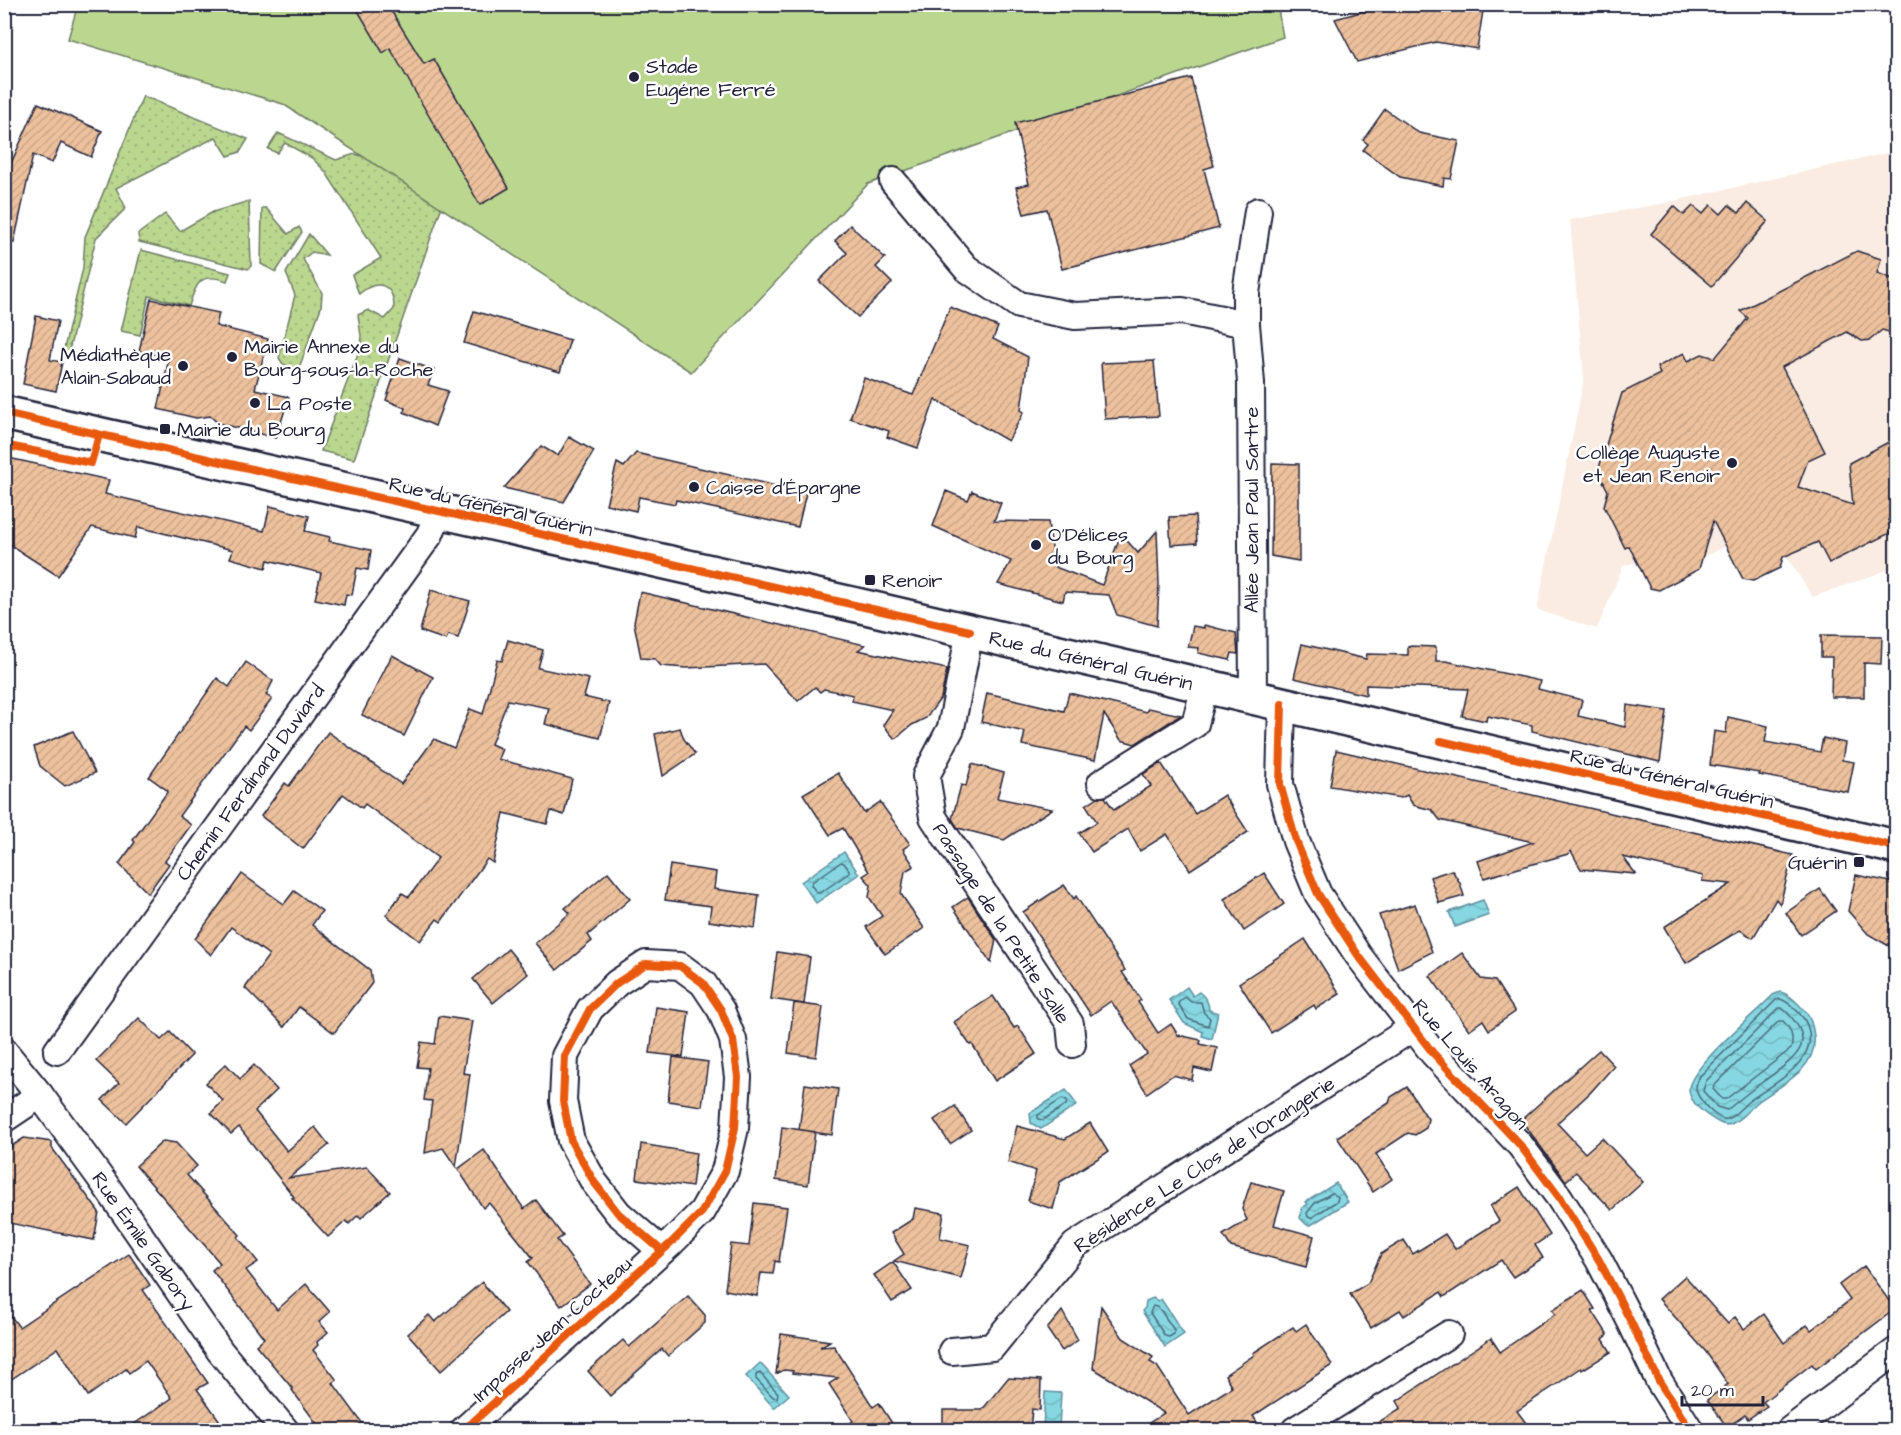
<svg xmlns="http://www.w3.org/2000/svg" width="1901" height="1435" font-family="'Architects Daughter',sans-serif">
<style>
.built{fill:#faece2}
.grass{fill:url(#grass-dots);stroke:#6e7c65;stroke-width:1.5}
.pitch{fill:#bbd78f;stroke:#6e7c65;stroke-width:1.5}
.water{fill:url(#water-waves);stroke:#5e8f9f;stroke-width:1.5}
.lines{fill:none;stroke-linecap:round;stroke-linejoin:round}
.shore{stroke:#4a6a7d;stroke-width:1.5}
.building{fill:url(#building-hatch);stroke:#22223b;stroke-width:1.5}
.minor-casing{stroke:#22223b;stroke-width:30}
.secondary-casing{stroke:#22223b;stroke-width:38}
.minor{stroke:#fff;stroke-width:26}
.secondary{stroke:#fff;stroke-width:33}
.cycleway-casing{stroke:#fff;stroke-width:11}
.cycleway{stroke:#e8590c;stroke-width:8}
.poi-dot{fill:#22223b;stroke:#fff;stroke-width:2}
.labels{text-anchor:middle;stroke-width:5;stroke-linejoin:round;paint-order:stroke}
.poi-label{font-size:20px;fill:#22223b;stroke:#fff;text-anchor:start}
.street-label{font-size:20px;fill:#22223b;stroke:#fff}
</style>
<defs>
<pattern id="grass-dots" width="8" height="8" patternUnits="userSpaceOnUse" patternTransform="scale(1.5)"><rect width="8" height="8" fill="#bbd78f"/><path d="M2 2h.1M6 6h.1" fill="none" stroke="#a0b87c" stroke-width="1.8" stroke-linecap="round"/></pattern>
<pattern id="water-waves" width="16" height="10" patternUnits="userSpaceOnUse" patternTransform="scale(1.5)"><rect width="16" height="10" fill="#86d7e1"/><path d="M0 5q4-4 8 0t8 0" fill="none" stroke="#73b8c2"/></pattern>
<pattern id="building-hatch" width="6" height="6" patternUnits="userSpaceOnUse" patternTransform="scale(1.5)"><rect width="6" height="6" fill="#edc19d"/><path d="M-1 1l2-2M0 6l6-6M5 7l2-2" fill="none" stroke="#cba688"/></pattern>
</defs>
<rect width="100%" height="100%" fill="#fff"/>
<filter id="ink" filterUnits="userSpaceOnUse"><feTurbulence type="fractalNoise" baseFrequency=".0167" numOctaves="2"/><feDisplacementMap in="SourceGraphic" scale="12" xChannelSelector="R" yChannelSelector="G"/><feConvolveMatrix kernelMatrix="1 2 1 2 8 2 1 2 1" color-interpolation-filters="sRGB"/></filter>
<g filter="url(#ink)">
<polygon class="built" points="1896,151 1896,567 1813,597 1786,556 1783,557 1780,568 1743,579 1726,546 1702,558 1637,562 1623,566 1597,629 1537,610 1584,379 1570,220 1665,203"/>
<g class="grass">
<polygon points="143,96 248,139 240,152 228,156 216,137 116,188 126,208 96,238 67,359 62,357 83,268 85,237"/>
<path d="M278,133L336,160L355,154L419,174L444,200L354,459L321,451L362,343L358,315L368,310L385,319L394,309C394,284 378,278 359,294L352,275L381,258L325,171L312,158L285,143L277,153L268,149Z"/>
<polygon points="249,201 251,266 248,269 139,242 138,234 165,214 180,231 213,212"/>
<polygon points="262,208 266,208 288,234 299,227 302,232 276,272 261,264"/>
<polygon points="309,234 327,255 312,252 303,259 322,293 321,307 298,371 283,364 279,358 295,295 286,273"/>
<path d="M141,250L230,273L227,281C201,272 196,282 189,306L149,296L140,335L121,331Z"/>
</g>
<polygon class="pitch" points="78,4 1277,4 1283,37 868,184 691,372 283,104 68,39"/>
<g class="water">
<polygon points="844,852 859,874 816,903 801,882"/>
<polygon points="1483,900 1489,915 1455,927 1449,912"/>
<path d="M1187,987L1193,996L1199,992C1206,997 1209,1002 1209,1010L1218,1013L1212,1039L1202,1036L1203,1032L1184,1023L1169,1000Z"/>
<path d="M1780,992C1790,994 1798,1004 1805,1011C1811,1018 1813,1027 1814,1036C1818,1069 1781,1085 1759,1101C1750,1108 1741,1120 1731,1124C1726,1126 1722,1124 1718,1122C1707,1116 1689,1103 1689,1089C1689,1068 1756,1013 1773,995Z"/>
<polygon points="1066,1090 1077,1105 1041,1129 1031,1123 1030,1113"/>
<polygon points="1336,1183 1348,1202 1311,1225 1307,1225 1300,1218 1302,1208 1308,1204 1306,1202"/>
<polygon points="1153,1298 1158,1301 1161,1299 1184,1334 1165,1347 1142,1311 1145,1308 1146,1301"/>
<polygon points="760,1363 789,1395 774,1408 746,1376"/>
<polygon points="1045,1392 1061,1393 1059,1429 1043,1429"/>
</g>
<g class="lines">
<g class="shore">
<polygon points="841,862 844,863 849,870 849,873 820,893 817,893 811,885 812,882"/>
<polygon points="1185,997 1191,1002 1201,1002 1204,1013 1210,1018 1208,1026 1188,1019 1178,1003"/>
<path d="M1780,999C1788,1001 1799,1012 1804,1019C1827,1058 1774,1083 1749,1101C1744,1105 1732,1118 1728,1119C1719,1121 1706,1107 1702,1101C1695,1092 1694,1086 1700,1076L1776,1000Z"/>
<path d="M1779,1008H1782C1822,1043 1795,1058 1764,1081C1751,1090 1739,1100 1727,1110L1717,1107L1703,1091L1706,1081Z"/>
<path d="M1779,1021H1783C1791,1029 1794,1037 1791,1049L1726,1099H1722L1713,1089L1714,1086Z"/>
<polygon points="1062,1099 1067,1101 1066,1105 1043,1120 1038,1119 1038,1115"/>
<polygon points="1332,1193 1338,1197 1337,1201 1311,1218 1308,1217 1307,1213 1315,1203"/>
<polygon points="1153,1306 1159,1308 1174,1330 1174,1334 1169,1337 1165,1336 1150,1313"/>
<polygon points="760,1373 778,1393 777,1398 773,1397 756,1379 756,1375"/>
</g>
</g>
<g class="building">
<polygon points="354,4 387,4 424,64 434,59 509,188 480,205 390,48 383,53"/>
<polygon points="1390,4 1477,4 1476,10 1483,11 1477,49 1436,42 1357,62 1335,19"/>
<polygon points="1191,78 1214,166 1204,169 1219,228 1062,269 1047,209 1024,214 1016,187 1029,184 1015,123"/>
<polygon points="38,103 102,131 91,157 61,143 52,163 33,155 14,243 4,242 4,179"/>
<polygon points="1385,109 1419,133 1459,141 1451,179 1444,178 1443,186 1400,177 1363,150 1368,144 1363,140"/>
<polygon points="1747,203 1768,221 1712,286 1651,234 1674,206 1684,215 1693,206 1703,214 1711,205 1721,214 1729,205 1739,213"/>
<polygon points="850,225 885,258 876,267 892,283 858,317 819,281 847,253 835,241"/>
<polygon points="1857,251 1881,259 1877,273 1896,280 1896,334 1882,330 1870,340 1862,341 1847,332 1782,367 1825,452 1808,460 1798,487 1853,505 1849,463 1896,438 1896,515 1888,520 1894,531 1829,563 1818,542 1783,557 1780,568 1753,581 1743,579 1713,521 1699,569 1659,590 1650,588 1629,546 1625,548 1604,506 1608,491 1598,471 1622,393 1660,374 1657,367 1684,353 1688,361 1702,354 1715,358 1748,318 1740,311"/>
<polygon points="151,299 219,313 216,326 268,339 255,389 289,397 276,438 218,423 210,416 196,418 158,409 169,358 139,351"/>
<polygon points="950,307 998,327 993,339 1028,357 1021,410 1024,412 1008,441 935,399 918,448 887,437 889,431 850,418 864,378 913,395"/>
<polygon points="474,311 570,340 560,372 464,343"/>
<polygon points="36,316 58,321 50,360 62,362 56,391 23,384"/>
<polygon points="400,358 434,370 428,385 448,391 435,426 404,412 405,408 386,400"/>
<polygon points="1154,361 1159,416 1105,419 1101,363"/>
<polygon points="569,437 594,451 564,502 504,488 541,446 558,456"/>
<polygon points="636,453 806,493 798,527 676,500 675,504 639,497 636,511 606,504 617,463 624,467"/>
<polygon points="4,457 109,480 105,494 264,531 270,506 309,516 305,531 330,537 329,541 371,550 368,570 357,568 352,595 346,594 344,605 315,599 321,573 268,560 266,568 230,558 233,550 138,527 135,538 92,527 58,576 4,541"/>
<polygon points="1272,463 1299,464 1299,561 1271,556"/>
<polygon points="946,491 968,500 972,491 1001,503 994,521 1048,522 1055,567 1102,585 1121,534 1138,553 1157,531 1159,584 1157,626 1117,615 1109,595 1065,592 1063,601 998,584 1011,561 933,526"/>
<polygon points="1195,516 1197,543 1171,545 1169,517"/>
<polygon points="431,590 470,601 458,638 448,635 446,640 420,631"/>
<polygon points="640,592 865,645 858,650 947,669 941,698 926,718 912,725 895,739 883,725 893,710 852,701 853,695 824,689 820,692 815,687 798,701 764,664 686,668 661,666 655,659 641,658 634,623"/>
<polygon points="1204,625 1236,633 1238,654 1232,653 1230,660 1198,653 1199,648 1188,647 1193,626 1204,628"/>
<polygon points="1821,635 1882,636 1881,664 1864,663 1864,697 1831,697 1832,657 1821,657"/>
<polygon points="508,640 543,650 538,668 589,679 584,697 609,703 600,738 545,724 549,708 508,700 491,744 502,749 498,759 572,779 564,815 551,811 547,824 504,813 493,863 487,859 441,922 437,919 420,941 386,915 402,893 409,897 438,858 365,804 362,808 343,794 303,849 261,816 285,783 289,786 328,732 401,784 434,739 454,748 470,709 483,714 497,660 502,661"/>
<polygon points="1302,644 1366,659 1367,654 1408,655 1408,646 1436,647 1436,661 1446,661 1540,681 1538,689 1582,700 1578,716 1625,727 1627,705 1667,711 1660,762 1532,731 1532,725 1487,716 1486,721 1462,716 1468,689 1366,685 1366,695 1294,678"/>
<polygon points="392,655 433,677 404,736 362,715"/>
<polygon points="246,662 273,681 266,695 272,699 249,730 244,726 179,816 191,825 165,861 169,864 148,893 119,864 135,842 133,840 168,791 149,777 217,678 229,687"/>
<polygon points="987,693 1064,711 1069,693 1146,712 1148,708 1181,715 1135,744 1121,740 1104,714 1095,760 1022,745 1025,732 981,722"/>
<polygon points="1728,717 1768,726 1765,742 1820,752 1823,738 1845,743 1842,760 1854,762 1848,792 1759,775 1760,773 1710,765 1714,731 1726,733"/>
<polygon points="680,728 684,739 695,754 663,776 655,734"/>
<polygon points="73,731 95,773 65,786 40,766 34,747"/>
<polygon points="1336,750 1793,855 1780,904 1776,899 1753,938 1740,930 1686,963 1664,927 1731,884 1702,881 1703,876 1623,857 1636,874 1581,869 1571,851 1568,854 1484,878 1478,861 1533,842 1440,820 1432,810 1413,805 1407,795 1401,798 1330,786"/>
<polygon points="1161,763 1195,814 1224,795 1248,832 1190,870 1167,834 1140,851 1128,829 1092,852 1079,833 1097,822 1086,805 1098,797 1105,797 1114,810 1151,786 1143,774"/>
<polygon points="972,764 1004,773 997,798 1052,809 1004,840 958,828 952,819 961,785 966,786"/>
<polygon points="838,773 864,813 880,802 910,844 903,849 914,866 905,871 901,894 924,928 885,954 866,927 882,916 869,897 871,885 863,876 869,872 843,828 830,835 803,794"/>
<polygon points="670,865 716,872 714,889 759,895 755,928 709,921 711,906 665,900"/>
<polygon points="1452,870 1460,883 1464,896 1439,903 1430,877"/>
<polygon points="608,872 630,899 588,935 592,941 557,970 535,943 570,913 565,908"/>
<polygon points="1264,873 1284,904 1244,931 1224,899"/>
<polygon points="242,874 284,904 294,891 322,911 312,925 370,970 372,983 334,1033 299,1007 284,1027 245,988 269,955 231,927 211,955 195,939"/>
<polygon points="1856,875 1896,883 1896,915 1889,946 1868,934 1848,911"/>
<polygon points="1064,885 1074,899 1076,896 1125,970 1122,972 1141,1000 1138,1002 1158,1033 1171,1024 1178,1035 1201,1040 1200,1044 1217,1048 1212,1072 1194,1068 1192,1080 1173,1075 1147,1093 1129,1066 1147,1054 1111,1001 1091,1015 1023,912"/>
<polygon points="1820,889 1836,911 1801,935 1786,913"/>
<polygon points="968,897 996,940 991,963 953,907"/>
<polygon points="1415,904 1432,952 1398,969 1379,915"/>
<polygon points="1305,939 1340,994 1316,1009 1314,1005 1271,1033 1239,983"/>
<polygon points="508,949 528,974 493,1003 473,979"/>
<polygon points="777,952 810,957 804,1004 771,999"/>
<polygon points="1462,953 1481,979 1495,981 1515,1012 1489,1030 1483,1020 1469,1030 1430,976"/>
<polygon points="993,996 1014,1028 1018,1026 1036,1054 995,1081 972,1044 970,1045 954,1022"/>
<polygon points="794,1003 823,1007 816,1057 788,1053"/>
<polygon points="656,1007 689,1012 683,1057 650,1053"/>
<polygon points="439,1016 472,1021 463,1073 470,1074 456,1167 443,1148 425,1153 432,1101 424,1100 428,1068 417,1067 421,1042 435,1044"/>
<polygon points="139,1018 161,1040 170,1032 192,1055 126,1123 102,1100 119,1083 96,1061"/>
<polygon points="1599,1050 1614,1066 1590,1093 1557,1123 1585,1153 1602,1138 1643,1182 1612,1210 1576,1172 1566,1181 1521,1120"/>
<polygon points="673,1057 708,1062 702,1106 668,1101"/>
<polygon points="226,1064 240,1079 254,1065 277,1090 255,1111 287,1151 315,1127 329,1145 289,1178 367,1167 390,1192 361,1218 358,1215 349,1224 346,1221 328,1237 292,1198 294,1197 239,1127 231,1134 211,1113 223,1101 206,1083"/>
<polygon points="805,1084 838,1089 832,1135 799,1130"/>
<polygon points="1407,1087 1428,1119 1426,1128 1415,1135 1408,1133 1376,1154 1392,1179 1373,1192 1337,1137 1389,1103 1391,1097"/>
<polygon points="955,1106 971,1130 950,1144 934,1120"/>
<polygon points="1090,1123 1108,1152 1060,1182 1053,1209 1028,1201 1036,1171 1008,1162 1017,1126 1065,1139"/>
<polygon points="782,1127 815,1132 808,1185 776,1180"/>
<polygon points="24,1138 52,1142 52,1148 99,1212 94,1240 4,1222 4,1151"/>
<polygon points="163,1141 176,1143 197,1166 187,1175 240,1235 238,1237 258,1262 246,1270 277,1310 306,1284 330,1312 319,1322 328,1332 317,1342 318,1345 313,1350 337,1380 333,1383 368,1431 322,1431 292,1390 293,1389 256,1345 264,1338 212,1270 220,1263 136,1166"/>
<polygon points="641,1144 696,1153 692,1187 637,1179"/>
<polygon points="484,1150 524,1209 536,1200 563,1236 557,1240 590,1284 561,1306 528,1262 533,1258 489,1203 483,1208 458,1169"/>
<polygon points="1251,1182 1284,1191 1274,1225 1314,1236 1306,1267 1231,1247 1223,1235 1247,1220 1242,1209"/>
<polygon points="1519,1187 1550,1235 1535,1245 1543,1258 1513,1277 1501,1260 1444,1297 1441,1292 1404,1316 1400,1310 1371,1328 1350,1294 1368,1283 1381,1254 1404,1240 1413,1254 1445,1234 1455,1249 1499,1221 1490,1206"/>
<polygon points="754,1203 787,1207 779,1262 775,1261 773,1274 761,1273 757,1296 725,1290 731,1244 749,1246"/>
<polygon points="915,1208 944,1213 940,1238 970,1245 961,1278 894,1261 904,1254 891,1233 913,1219"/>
<polygon points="129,1254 150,1285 143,1290 208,1383 197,1389 227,1431 124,1431 172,1398 146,1361 129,1373 126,1369 88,1396 58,1348 4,1384 4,1307 19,1327"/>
<polygon points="893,1262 912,1290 892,1302 874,1275"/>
<polygon points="1864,1266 1895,1309 1816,1369 1812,1364 1763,1402 1767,1406 1748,1419 1745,1415 1727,1427 1707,1400 1728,1384 1706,1352 1659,1299 1685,1276 1728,1324 1735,1317 1744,1329 1764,1314 1784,1343 1807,1325 1811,1330 1850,1300 1839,1285"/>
<polygon points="482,1282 506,1312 441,1371 408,1334 429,1315 435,1322"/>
<polygon points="1583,1290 1595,1309 1592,1310 1608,1335 1603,1339 1611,1352 1582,1370 1581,1368 1517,1411 1532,1431 1365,1431 1401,1408 1397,1401 1491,1338 1500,1352 1555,1314 1552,1310"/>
<polygon points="688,1296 705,1315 705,1323 668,1356 662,1349 610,1396 588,1371 623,1340 629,1347"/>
<polygon points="1101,1306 1123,1338 1153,1357 1150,1362 1157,1366 1189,1415 1232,1387 1225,1375 1254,1355 1253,1353 1293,1327 1296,1331 1306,1324 1332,1365 1253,1416 1257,1422 1243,1431 1137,1431 1164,1413 1093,1368"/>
<polygon points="1062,1311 1078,1340 1062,1351 1047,1329"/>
<polygon points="781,1334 830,1341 820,1347 834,1346 873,1407 879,1403 897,1431 839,1431 853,1421 829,1384 838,1378 792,1373 793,1371 784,1370 776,1374"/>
<polygon points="1008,1378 1041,1380 1040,1410 1032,1409 1030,1431 943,1431 943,1410 982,1410"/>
</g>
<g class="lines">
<g class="minor-casing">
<g id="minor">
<polyline points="893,181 966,268 1019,305 1075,316 1182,311 1246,324"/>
<polyline points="970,631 951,728 926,776 933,817 1070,1024 1072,1044"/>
<polyline points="1253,697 1251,383 1246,324 1246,293 1258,211"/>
<polyline points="1282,704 1280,784 1296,841 1318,894 1358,955 1433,1053 1520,1145 1559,1197 1599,1260 1630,1320 1659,1381 1690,1430"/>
<polyline points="1101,783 1195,724 1205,686"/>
<polyline points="4,1051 40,1095 104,1183 220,1351 285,1430"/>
<polyline points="57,1051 430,534 439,511"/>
<polyline points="4,1119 40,1095"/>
<polyline points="952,1351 992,1347 1075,1245 1414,1027"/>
<polyline points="464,1430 671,1243 702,1212 725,1171 735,1128 738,1077 733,1040 721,1010 703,983 680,966 646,964 617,983 590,1009 565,1056 563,1101 571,1141 594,1182 618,1213 662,1251"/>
<polyline points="1295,1430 1449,1334"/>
<polyline points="1790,1430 1896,1351"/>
</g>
</g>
<g class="secondary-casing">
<polyline id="secondary" points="4,413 861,606 1896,847"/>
</g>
<use href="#minor" class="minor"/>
<use href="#secondary" class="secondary"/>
<g class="cycleway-casing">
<g id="cycleway">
<polyline points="4,413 970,631"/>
<polyline points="4,445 91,463 99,435"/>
<polyline points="1282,704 1280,784 1296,841 1318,894 1358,955 1433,1053 1520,1145 1559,1197 1599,1260 1630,1320 1659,1381 1690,1430"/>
<polyline points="1441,741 1896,847"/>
<polyline points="464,1430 671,1243 702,1212 725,1171 735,1128 738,1077 733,1040 721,1010 703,983 680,966 646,964 617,983 590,1009 565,1056 563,1101 571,1141 594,1182 618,1213 662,1251"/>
</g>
</g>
<use href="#cycleway" class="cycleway"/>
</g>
</g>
<g class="poi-dot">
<circle cx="634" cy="77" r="6"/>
<circle cx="232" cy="357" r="6"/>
<circle cx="183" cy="366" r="6"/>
<circle cx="255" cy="403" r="6"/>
<rect x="159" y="423" width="12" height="12" rx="3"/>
<circle cx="1732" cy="463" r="6"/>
<circle cx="694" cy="487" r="6"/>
<circle cx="1036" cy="545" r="6"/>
<rect x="864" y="574" width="12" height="12" rx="3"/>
<rect x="1853" y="856" width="12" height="12" rx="3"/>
</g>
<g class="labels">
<g class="poi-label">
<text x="646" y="73">Stade<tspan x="646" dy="23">Eugéne Ferré</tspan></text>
<text x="244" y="353">Mairie Annexe du<tspan x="244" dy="23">Bourg-sous-la-Roche</tspan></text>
<text x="171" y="361" text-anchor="end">Médiathèque<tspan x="171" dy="23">Alain-Sabaud</tspan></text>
<text x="267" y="410">La Poste</text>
<text x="177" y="436">Mairie du Bourg</text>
<text x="1720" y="459" text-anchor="end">Collège Auguste<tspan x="1720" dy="23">et Jean Renoir</tspan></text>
<text x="706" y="494">Caisse d'Épargne</text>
<text x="1048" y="541">O'Délices<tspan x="1048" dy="23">du Bourg</tspan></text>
<text x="882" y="587">Renoir</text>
<text x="1847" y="869" text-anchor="end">Guérin</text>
</g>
<g class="street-label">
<text transform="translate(491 506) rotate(13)" y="7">Rue du Général Guérin</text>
<text transform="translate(1251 510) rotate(-90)" y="7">Allée Jean Paul Sartre</text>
<text transform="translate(1091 660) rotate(13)" y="7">Rue du Général Guérin</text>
<text transform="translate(1672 778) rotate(13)" y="7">Rue du Général Guérin</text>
<text transform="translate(250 782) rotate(-54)" y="7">Chemin Ferdinand Duviard</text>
<text transform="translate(1002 923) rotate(57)" y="7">Passage de la Petite Salle</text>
<text transform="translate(1471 1064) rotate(49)" y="7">Rue Louis Aragon</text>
<text transform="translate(1204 1164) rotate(-33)" y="7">Résidence Le Clos de l'Orangerie</text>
<text transform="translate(144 1241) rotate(55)" y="7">Rue Émile Gabory</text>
<text transform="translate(552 1329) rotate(-42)" y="7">Impasse Jean Cocteau</text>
</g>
</g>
<rect width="1901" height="1435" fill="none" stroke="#fff" stroke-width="24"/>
<rect x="12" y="12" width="1877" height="1411" fill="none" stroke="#22223b" stroke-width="2" filter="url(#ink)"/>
<path d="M1682 1396v9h81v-9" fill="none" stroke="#22223b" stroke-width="3"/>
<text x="1691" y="1396" font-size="18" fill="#22223b" stroke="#ffffff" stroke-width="4.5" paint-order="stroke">20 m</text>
</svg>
